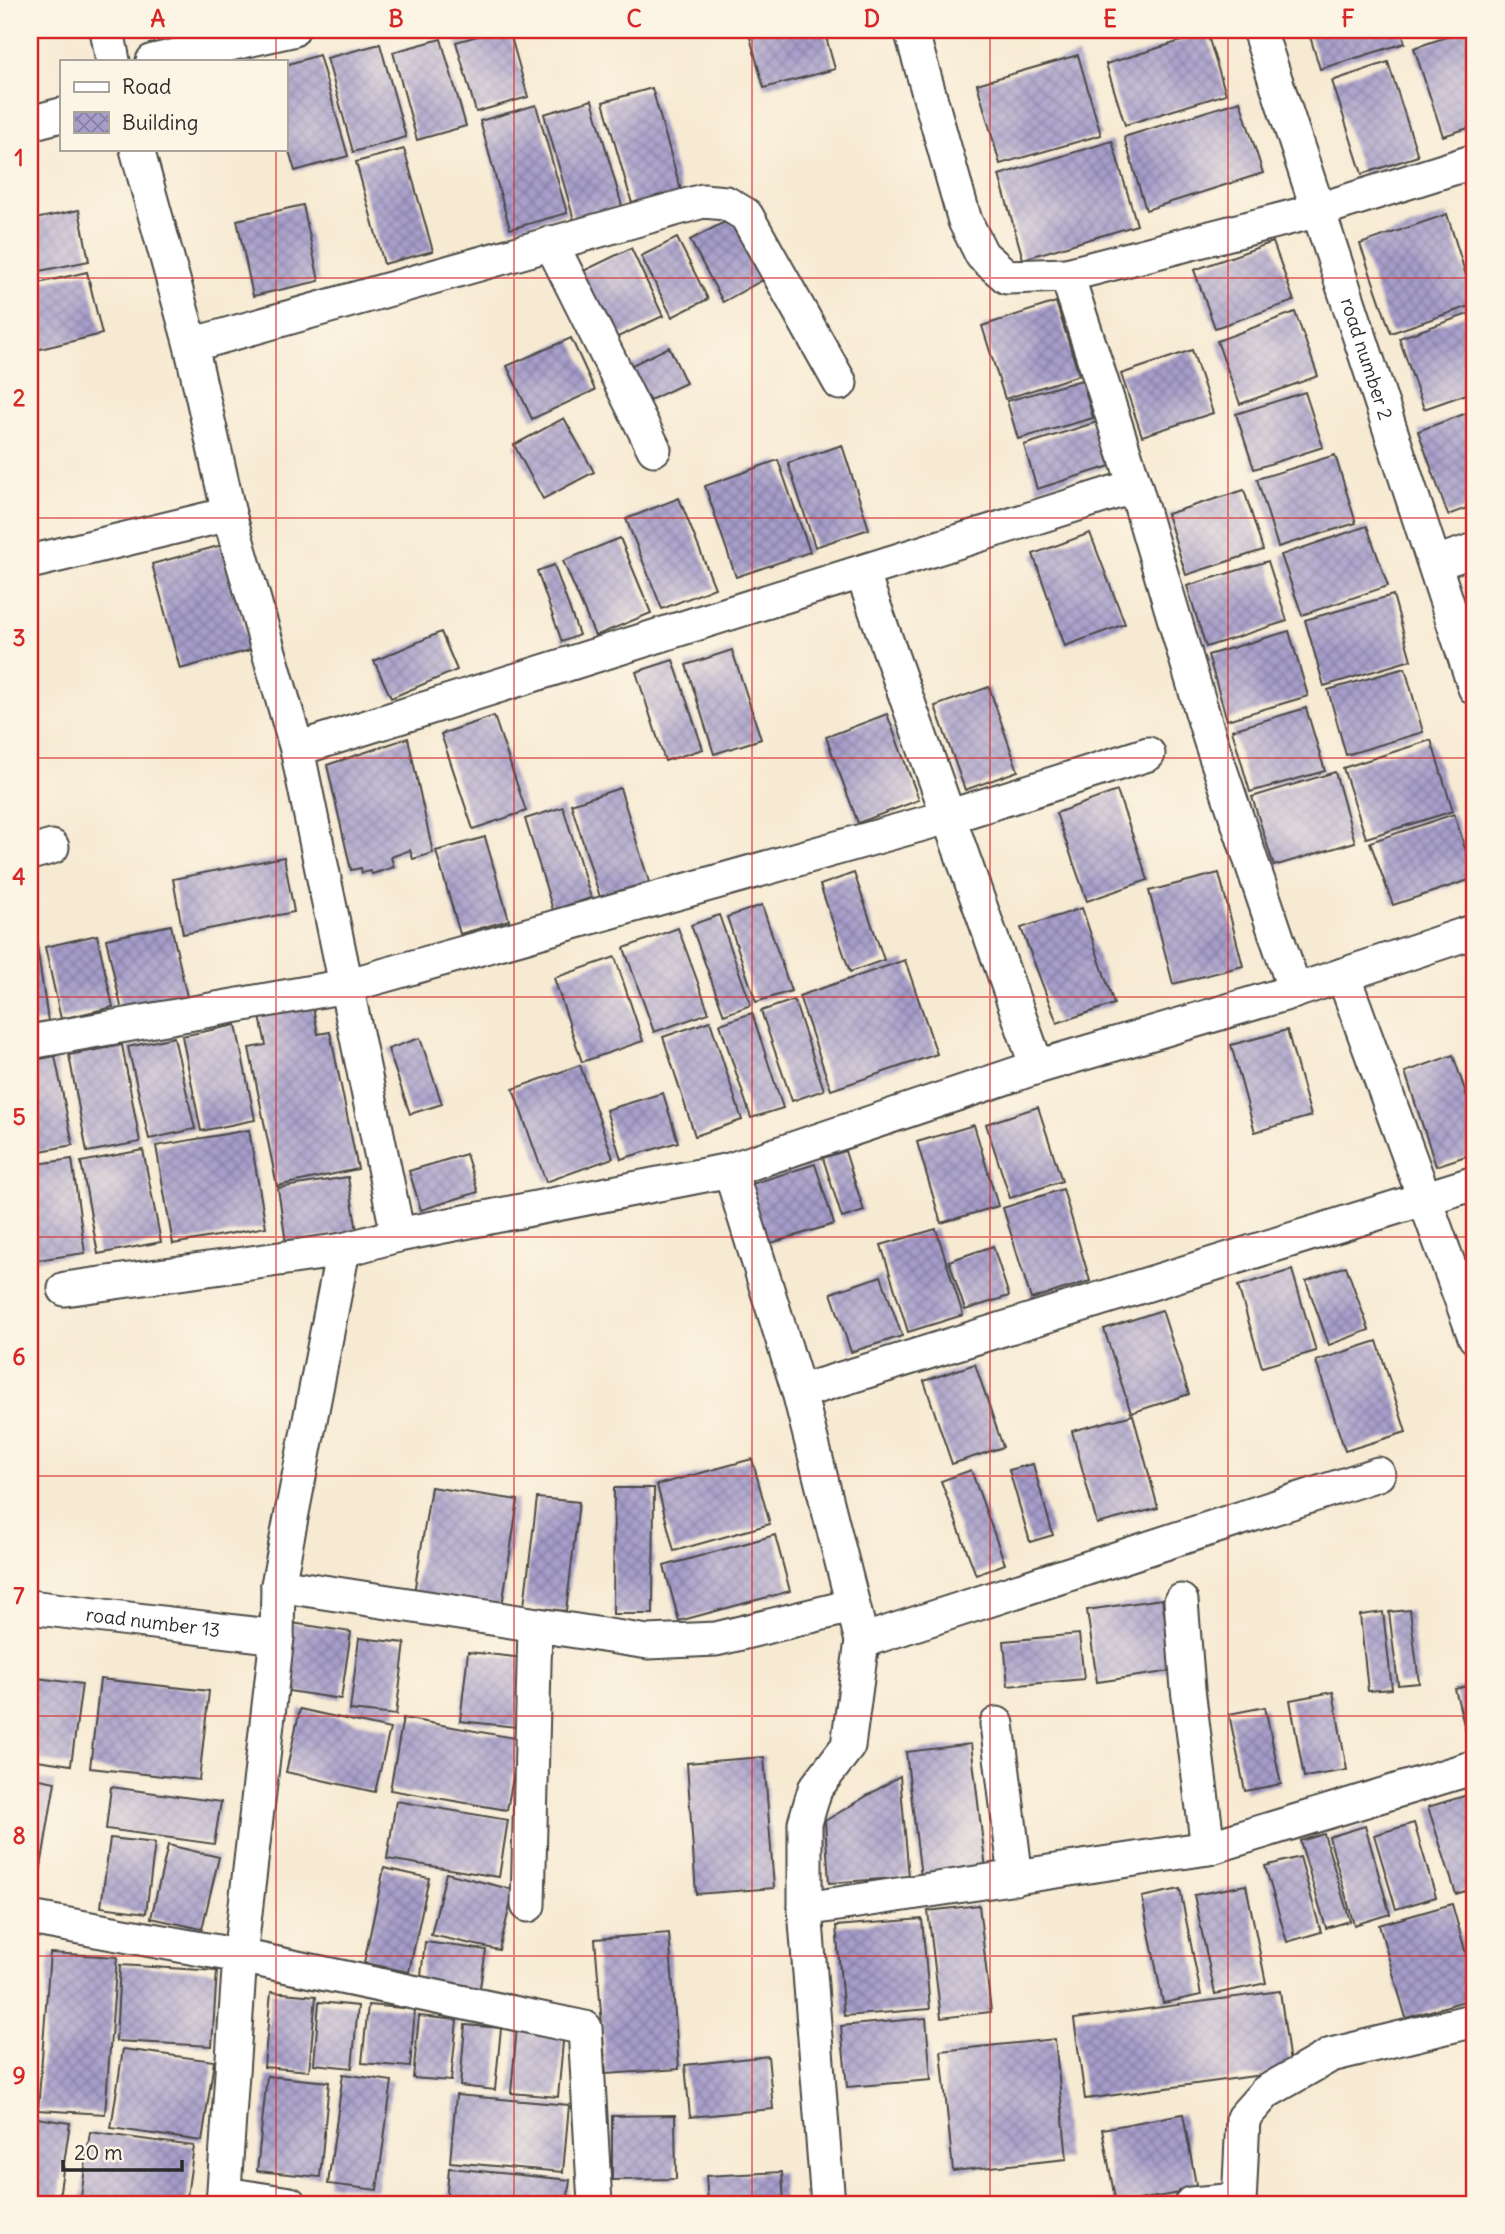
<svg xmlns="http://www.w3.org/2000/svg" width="1505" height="2234" font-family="Delius,sans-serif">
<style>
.building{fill:url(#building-cross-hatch)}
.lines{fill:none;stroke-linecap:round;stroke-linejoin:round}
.minor-casing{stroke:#4a4844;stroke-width:37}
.minor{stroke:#fff;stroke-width:33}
.grid{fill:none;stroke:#d62828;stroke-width:2;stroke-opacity:0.55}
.labels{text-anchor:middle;stroke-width:6;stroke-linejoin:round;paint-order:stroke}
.street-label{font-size:19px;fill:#2b2b2b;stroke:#fcf5e5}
.neatline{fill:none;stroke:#d62828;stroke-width:2.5}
.grid-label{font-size:23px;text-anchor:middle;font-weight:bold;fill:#d62828}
</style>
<defs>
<pattern id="building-cross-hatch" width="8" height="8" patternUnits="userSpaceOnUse" patternTransform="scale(1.75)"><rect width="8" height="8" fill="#a69dca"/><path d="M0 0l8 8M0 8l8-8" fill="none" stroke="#8780a4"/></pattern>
</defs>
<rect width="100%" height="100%" fill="#fcf5e5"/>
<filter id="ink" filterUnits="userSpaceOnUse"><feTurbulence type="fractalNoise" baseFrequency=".0143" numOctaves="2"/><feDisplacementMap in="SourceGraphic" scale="14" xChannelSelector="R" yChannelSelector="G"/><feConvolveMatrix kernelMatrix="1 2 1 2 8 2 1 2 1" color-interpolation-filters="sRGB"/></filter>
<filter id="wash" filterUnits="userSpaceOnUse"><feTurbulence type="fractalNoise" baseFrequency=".00686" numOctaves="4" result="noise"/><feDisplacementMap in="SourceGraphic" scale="28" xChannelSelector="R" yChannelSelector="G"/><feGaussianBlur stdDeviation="1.57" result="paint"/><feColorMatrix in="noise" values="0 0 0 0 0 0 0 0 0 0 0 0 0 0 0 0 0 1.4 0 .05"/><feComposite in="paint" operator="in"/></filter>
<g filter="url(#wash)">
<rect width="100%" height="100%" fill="#f7ead3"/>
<g id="blocks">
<g class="building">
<polygon points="499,30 509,30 528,97 476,112 456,42"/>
<polygon points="748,30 824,30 835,69 764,88"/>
<polygon points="1308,30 1401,30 1405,43 1320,69"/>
<polygon points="1467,30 1475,56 1475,126 1443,136 1414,48"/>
<polygon points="1207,33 1226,94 1125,125 1106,64"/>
<polygon points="441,39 466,126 417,140 393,52"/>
<polygon points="380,44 406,137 353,152 327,58"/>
<polygon points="319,55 348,156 295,171 285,137 285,65"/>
<polygon points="1078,55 1101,135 1000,164 977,84"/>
<polygon points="1388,62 1418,156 1362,174 1332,81"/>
<polygon points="652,88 682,194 633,207 603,102"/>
<polygon points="592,100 622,206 574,220 544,114"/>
<polygon points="1240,101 1263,173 1146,210 1124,137"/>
<polygon points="536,105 567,213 510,229 480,121"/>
<polygon points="1112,141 1137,225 1023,259 999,175"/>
<polygon points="404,149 433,251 384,264 356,162"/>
<polygon points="303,205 319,281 253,296 237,220"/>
<polygon points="79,210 89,261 30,273 30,220"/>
<polygon points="1447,214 1475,304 1391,333 1360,244"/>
<polygon points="736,216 768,277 723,302 690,240"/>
<polygon points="677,238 708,299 672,317 641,256"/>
<polygon points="1273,242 1294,301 1215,328 1194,270"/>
<polygon points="631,248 663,316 605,343 573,276"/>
<polygon points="87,272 102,334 32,351 30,285"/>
<polygon points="1056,302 1079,375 1005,399 982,326"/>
<polygon points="1295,312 1318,376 1240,404 1217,341"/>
<polygon points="1471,313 1475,326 1475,391 1424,409 1399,338"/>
<polygon points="571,338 595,390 532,419 507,366"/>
<polygon points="669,347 686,383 646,402 630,366"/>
<polygon points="1192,350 1213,413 1142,436 1121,374"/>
<polygon points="1082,380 1093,418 1018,439 1007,401"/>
<polygon points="1305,392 1323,447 1254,469 1236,414"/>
<polygon points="1475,410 1475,505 1448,515 1418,431"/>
<polygon points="564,418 594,472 543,499 514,445"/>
<polygon points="1097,422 1110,466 1037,489 1024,445"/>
<polygon points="842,445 869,529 815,547 788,463"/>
<polygon points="1335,455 1356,523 1278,547 1257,479"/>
<polygon points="778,460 810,552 736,577 705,486"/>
<polygon points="1244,490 1263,550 1186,575 1167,514"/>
<polygon points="679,498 715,588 662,609 626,519"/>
<polygon points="1367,526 1388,586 1302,615 1281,555"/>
<polygon points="1090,533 1125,624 1065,646 1033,554"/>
<polygon points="620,538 651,613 595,636 563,561"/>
<polygon points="222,545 250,650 180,669 152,564"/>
<polygon points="1268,561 1287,621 1206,647 1187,586"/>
<polygon points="554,565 579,635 562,642 537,571"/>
<polygon points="1393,595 1411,660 1324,686 1305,620"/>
<polygon points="1289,631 1308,696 1227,720 1208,655"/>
<polygon points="441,632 457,670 391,698 374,661"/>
<polygon points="732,650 761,739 714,754 686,665"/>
<polygon points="673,660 703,749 665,761 636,672"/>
<polygon points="1405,668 1423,732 1346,755 1328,690"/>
<polygon points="989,687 1018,771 965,790 935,706"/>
<polygon points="1306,708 1325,771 1250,792 1232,730"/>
<polygon points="887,714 919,800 858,823 826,737"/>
<polygon points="494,716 526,811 473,829 441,734"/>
<polygon points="408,738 433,853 413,859 410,850 391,857 394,867 372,874 370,871 362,873 361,868 351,870 327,765"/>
<polygon points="1431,740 1453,811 1366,838 1343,768"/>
<polygon points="1335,772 1355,842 1274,866 1252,797"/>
<polygon points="620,788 649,882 600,897 571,804"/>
<polygon points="1117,791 1148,880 1087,901 1056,813"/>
<polygon points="563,807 591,898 553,910 525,819"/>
<polygon points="1454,814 1475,878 1393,905 1370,842"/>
<polygon points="485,837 509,920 460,934 436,851"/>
<polygon points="284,857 294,912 183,934 173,879"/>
<polygon points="854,873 884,960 850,972 820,885"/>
<polygon points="1219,873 1243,966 1173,984 1149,891"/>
<polygon points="762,905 791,991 756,1002 727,917"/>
<polygon points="1082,908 1114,1004 1057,1023 1021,928"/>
<polygon points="719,915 751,1005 724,1015 691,925"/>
<polygon points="171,925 187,997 122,1011 106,939"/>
<polygon points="678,928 709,1013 654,1032 624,948"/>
<polygon points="97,935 113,1007 61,1019 45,947"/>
<polygon points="36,940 48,1021 30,1024 30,941"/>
<polygon points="615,957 643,1041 582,1062 554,978"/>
<polygon points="905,960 937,1054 831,1090 799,996"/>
<polygon points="311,996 318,1034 330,1032 358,1169 277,1186 249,1048 266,1045 258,1007"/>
<polygon points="794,1000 824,1090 792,1101 761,1011"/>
<polygon points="752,1013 783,1108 751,1118 720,1024"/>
<polygon points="710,1021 742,1120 695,1136 663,1037"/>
<polygon points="236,1025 255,1120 201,1131 182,1036"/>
<polygon points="1287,1030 1311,1116 1255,1132 1231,1045"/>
<polygon points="174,1037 195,1129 149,1139 128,1047"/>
<polygon points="420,1038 442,1104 410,1114 388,1049"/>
<polygon points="122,1045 140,1142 87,1152 69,1055"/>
<polygon points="1453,1055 1475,1120 1475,1153 1436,1166 1405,1072"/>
<polygon points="55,1056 73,1145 30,1153 30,1061"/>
<polygon points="580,1065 613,1158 546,1182 513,1089"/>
<polygon points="663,1093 678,1142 621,1159 606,1110"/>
<polygon points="1038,1107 1062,1181 1010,1198 986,1124"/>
<polygon points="974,1125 998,1206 941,1223 917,1142"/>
<polygon points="249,1130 266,1227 173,1244 156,1146"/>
<polygon points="143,1150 161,1242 98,1254 81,1162"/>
<polygon points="845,1151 864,1211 842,1218 823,1158"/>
<polygon points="466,1154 478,1192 421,1210 409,1171"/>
<polygon points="72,1159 85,1253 30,1261 30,1165"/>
<polygon points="815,1164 834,1224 758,1247 739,1188"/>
<polygon points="348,1177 357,1231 286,1243 278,1188"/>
<polygon points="1063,1189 1090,1281 1031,1299 1003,1208"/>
<polygon points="936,1229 963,1315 908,1332 881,1245"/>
<polygon points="993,1246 1009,1296 965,1310 949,1261"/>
<polygon points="1346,1266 1369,1330 1329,1345 1306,1281"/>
<polygon points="1292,1270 1316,1351 1262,1367 1238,1286"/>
<polygon points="881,1276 902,1336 851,1352 831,1293"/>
<polygon points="1162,1310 1189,1394 1131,1413 1104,1329"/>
<polygon points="1377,1341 1406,1432 1345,1451 1316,1361"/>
<polygon points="975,1364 1003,1447 952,1464 924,1381"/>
<polygon points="1133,1415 1158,1508 1097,1524 1072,1431"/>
<polygon points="752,1459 770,1524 674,1551 657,1485"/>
<polygon points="1033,1464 1053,1535 1030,1542 1009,1470"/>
<polygon points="971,1470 1005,1564 976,1575 941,1481"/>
<polygon points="431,1487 518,1500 502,1606 414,1593"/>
<polygon points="614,1488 654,1488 653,1614 613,1614"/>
<polygon points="537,1498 579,1502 566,1611 524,1606"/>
<polygon points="775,1535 790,1591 679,1621 664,1566"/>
<polygon points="1162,1599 1173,1671 1097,1682 1087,1610"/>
<polygon points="1410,1610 1419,1683 1398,1685 1389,1612"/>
<polygon points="1383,1612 1392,1689 1368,1691 1360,1615"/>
<polygon points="292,1623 351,1632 341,1699 282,1690"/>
<polygon points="1079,1634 1084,1679 1008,1686 1004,1641"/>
<polygon points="359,1638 405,1643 396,1715 350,1710"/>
<polygon points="468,1652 524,1658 516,1727 460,1721"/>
<polygon points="30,1677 82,1684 71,1765 30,1759"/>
<polygon points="100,1679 209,1691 199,1780 90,1768"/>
<polygon points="1475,1684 1475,1746 1470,1748 1455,1689"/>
<polygon points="1333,1692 1347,1770 1304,1777 1290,1700"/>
<polygon points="1265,1707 1281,1784 1245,1791 1229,1714"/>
<polygon points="300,1709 390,1729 375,1792 286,1772"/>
<polygon points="403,1718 520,1739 507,1810 390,1790"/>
<polygon points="971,1744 986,1869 921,1877 906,1752"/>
<polygon points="764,1757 774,1888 696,1894 687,1763"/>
<polygon points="900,1776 909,1877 829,1883 825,1821"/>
<polygon points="30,1777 55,1782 37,1891 30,1890"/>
<polygon points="111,1787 221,1802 214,1844 106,1829"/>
<polygon points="1474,1793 1475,1888 1456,1894 1428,1807"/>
<polygon points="396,1801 508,1820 499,1877 387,1859"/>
<polygon points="1414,1823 1436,1897 1396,1909 1374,1835"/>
<polygon points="1365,1826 1390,1914 1354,1925 1329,1837"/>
<polygon points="1324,1834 1350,1921 1326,1928 1300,1841"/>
<polygon points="110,1838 155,1843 146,1913 101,1907"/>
<polygon points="168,1845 219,1857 202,1929 151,1918"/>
<polygon points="1300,1857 1321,1932 1287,1942 1265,1866"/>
<polygon points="384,1868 429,1878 409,1972 364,1963"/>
<polygon points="446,1873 514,1890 499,1950 431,1935"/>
<polygon points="1246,1885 1266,1983 1215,1994 1194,1895"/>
<polygon points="1180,1889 1201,1995 1163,2003 1142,1897"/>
<polygon points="1452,1904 1475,1986 1475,1998 1406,2018 1379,1925"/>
<polygon points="979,1905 991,2012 941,2018 928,1911"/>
<polygon points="922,1919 930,2009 844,2016 836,1926"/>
<polygon points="669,1933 679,2069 606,2074 595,1939"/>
<polygon points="425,1942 486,1950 479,1993 420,1984"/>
<polygon points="50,1953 117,1957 105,2114 38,2110"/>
<polygon points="120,1965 217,1971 212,2046 116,2041"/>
<polygon points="1280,1991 1291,2071 1085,2099 1074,2019"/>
<polygon points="271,1992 316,1996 309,2071 264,2067"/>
<polygon points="319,2002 358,2006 352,2068 314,2064"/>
<polygon points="368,2005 415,2009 410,2067 362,2063"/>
<polygon points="419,2016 457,2020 451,2081 413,2078"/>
<polygon points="926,2018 931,2080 847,2087 841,2026"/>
<polygon points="465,2025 501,2028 495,2090 460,2086"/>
<polygon points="517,2027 564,2031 558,2097 511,2093"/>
<polygon points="1055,2039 1067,2159 953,2171 941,2051"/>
<polygon points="123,2049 214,2061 202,2141 111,2128"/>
<polygon points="768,2056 773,2109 690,2117 685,2065"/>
<polygon points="343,2074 392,2081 377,2190 328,2184"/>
<polygon points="267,2076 329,2082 320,2177 257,2171"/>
<polygon points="456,2095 569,2105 563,2172 450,2162"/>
<polygon points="1183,2114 1197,2190 1116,2204 1102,2129"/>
<polygon points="675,2115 676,2179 612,2180 612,2116"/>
<polygon points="30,2117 70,2123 58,2204 30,2204"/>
<polygon points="90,2132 194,2146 186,2204 80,2204"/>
<polygon points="449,2168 570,2180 567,2204 446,2204"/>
<polygon points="782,2172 784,2204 708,2204 706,2176"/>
</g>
</g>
</g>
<g filter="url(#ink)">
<use href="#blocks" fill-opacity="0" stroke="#4a4844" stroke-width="2"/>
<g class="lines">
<g class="minor-casing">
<g id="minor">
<polyline points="107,30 113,61"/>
<polyline points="911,30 965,221 982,255 1007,277 1067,275 1135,486 1210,739 1295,991"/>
<path id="s1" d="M1259,30L1475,688"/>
<polyline points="153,61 292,30"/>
<polyline points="30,123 61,115"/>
<polyline points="137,149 191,345 229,514 297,749 398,1235"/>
<polyline points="551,243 654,449"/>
<polyline points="1067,275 1319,210 1475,161"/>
<polyline points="191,345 703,201 726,203 746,215 840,383"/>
<polyline points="30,562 229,514"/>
<polyline points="1435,563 1475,550"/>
<polyline points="862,572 1037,1067"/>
<polyline points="297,749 1135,486"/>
<polyline points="30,853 52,847"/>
<polyline points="1343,975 1475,1337"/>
<polyline points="30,1042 346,986 951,816 1148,754"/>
<polyline points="730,1170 799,1392 862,1641 848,1746 815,1789 805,1823 805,1909 828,2204"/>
<polyline points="65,1289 343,1250 398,1235 730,1170 1037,1067 1295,991 1475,931"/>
<polyline points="799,1392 1475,1183"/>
<polyline points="278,1585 648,1642 716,1639 852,1606"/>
<polyline points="1181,1601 1188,1689 1208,1848"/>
<path id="s2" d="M30,1607L277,1637"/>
<polyline points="862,1641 1378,1474"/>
<polyline points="997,1724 1016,1878"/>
<polyline points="528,1905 535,1626"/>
<polyline points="805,1909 1208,1848 1475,1767"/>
<polyline points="30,1918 240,1956 585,2028 595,2204"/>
<polyline points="224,2194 290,2204"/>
<polyline points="223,2204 240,1956 277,1637 278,1585 343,1250"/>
<polyline points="1191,2204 1238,2200"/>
<polyline points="1239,2204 1243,2118 1266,2092 1331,2055 1475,2020"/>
</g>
</g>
<use href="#minor" class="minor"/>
</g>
</g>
<path class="grid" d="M276,30V61M514,30V2204M752,30V2204M990,30V2204M1228,30V2204M276,149V2204M30,278H1475M30,518H1475M30,758H1475M30,997H1475M30,1237H1475M30,1476H1475M30,1716H1475M30,1956H1475"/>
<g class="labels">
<g class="street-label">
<text dy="7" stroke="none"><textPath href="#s1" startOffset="346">road number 2</textPath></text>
<text dy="7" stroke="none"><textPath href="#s2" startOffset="124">road number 13</textPath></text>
</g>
</g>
<rect width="1505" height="2234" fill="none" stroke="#fcf5e5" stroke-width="77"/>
<rect x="60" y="60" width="228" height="91" fill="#fcf5e5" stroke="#a8a49b" stroke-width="2"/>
<rect x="74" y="82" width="35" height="10" fill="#ffffff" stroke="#a8a49b" stroke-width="2"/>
<text x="122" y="94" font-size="21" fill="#2b2b2b">Road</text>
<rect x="74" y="112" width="35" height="21" fill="url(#building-cross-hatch)" stroke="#a8a49b" stroke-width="2"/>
<text x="122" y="130" font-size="21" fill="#2b2b2b">Building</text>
<path d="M63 2160v10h119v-10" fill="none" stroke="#2b2b2b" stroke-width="3.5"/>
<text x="74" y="2160" font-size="21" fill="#2b2b2b" stroke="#fcf5e5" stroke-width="5" paint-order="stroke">20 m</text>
<rect x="38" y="38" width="1428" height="2158" class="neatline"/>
<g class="grid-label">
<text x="158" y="27">A</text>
<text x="396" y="27">B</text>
<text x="634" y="27">C</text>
<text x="872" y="27">D</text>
<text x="1110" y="27">E</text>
<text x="1348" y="27">F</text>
<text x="19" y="166">1</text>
<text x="19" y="406">2</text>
<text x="19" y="646">3</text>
<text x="19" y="885">4</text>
<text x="19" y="1125">5</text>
<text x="19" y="1365">6</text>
<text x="19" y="1604">7</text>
<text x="19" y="1844">8</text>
<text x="19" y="2084">9</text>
</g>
</svg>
